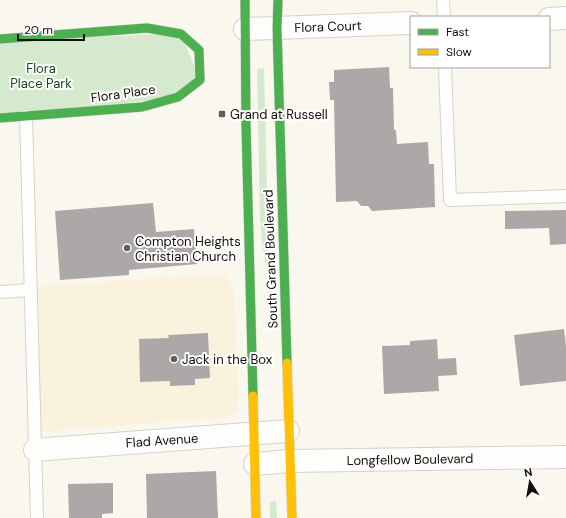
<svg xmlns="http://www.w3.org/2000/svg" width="566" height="518" font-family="'DM Sans',sans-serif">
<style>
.built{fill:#fbf2dd}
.green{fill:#d5e9cf}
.building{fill:#aca8a8}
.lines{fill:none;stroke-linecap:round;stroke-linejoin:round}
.lane-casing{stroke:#d6d2cb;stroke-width:14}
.street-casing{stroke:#d6d2cb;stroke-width:24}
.fast-casing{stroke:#d6d2cb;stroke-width:10}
.slow-casing{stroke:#d6d2cb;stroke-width:10}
.lane{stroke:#fefefd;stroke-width:12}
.street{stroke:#fefefd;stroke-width:22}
.fast{stroke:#4caf50;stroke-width:9}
.slow{stroke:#ffc107;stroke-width:9}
.poi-dot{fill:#636058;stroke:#fff;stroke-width:1.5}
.labels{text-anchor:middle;stroke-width:4;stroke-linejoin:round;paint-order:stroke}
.street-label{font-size:13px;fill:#120e07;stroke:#fff}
.park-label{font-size:13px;fill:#114d17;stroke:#fff}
.poi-label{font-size:13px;fill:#120e07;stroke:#fff;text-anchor:start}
</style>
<rect width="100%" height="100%" fill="#faf7ef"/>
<polygon class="built" points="225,274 234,291 239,397 237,410 227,417 41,432 32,286"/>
<g class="green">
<polygon points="181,34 200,80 178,97 0,118 0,39"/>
<polygon points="264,68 269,265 266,265 262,243 260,217 257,69"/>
<polygon points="276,501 277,518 270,518 270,502"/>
</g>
<g class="building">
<polygon points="389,67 390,88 393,88 394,130 396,130 397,144 428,142 429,164 434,164 435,207 372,211 368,206 361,206 357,201 336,202 334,100 330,100 329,82 334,82 334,70"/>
<polygon points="153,203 156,232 194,229 197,264 129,270 129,275 60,280 55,211"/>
<polygon points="566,210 566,244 550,245 549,228 505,229 505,211"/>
<polygon points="564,329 566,347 566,381 520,386 514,335"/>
<polygon points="208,333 210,378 195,379 195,385 170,386 170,381 140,382 139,339 169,338 168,335"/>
<polygon points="437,339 438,359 456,358 457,375 438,376 439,391 384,394 382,346 410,345 410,341"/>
<polygon points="216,471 218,518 147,518 146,474"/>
<polygon points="113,483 113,513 102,514 102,518 69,518 68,484"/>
</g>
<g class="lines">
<g class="lane-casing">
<g id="lane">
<polyline points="443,0 444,17"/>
<polyline points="445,67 450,200 566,196"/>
<polyline points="26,116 37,518"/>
<polyline points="0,292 30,290"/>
</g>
</g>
<g class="street-casing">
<g id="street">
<polyline points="549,19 566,18"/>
<polyline points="245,29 411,23"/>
<polyline points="35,450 288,431"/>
<polyline points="255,464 289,461 566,457"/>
</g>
</g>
<g class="fast-casing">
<g id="fast">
<polyline points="245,0 246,125 253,396"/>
<polyline points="278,0 277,28 287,363"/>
<polyline points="0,39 147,28 181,34 199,50 200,80 178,97 142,107 0,118"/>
</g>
</g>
<g class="slow-casing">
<g id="slow">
<polyline points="287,363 292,518"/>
<polyline points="253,396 256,518"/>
</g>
</g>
<use href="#lane" class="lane"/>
<use href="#street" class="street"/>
<use href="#fast" class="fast"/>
<use href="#slow" class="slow"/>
</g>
<g class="poi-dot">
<rect x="218" y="110" width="8" height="8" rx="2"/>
<circle cx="127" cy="248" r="4"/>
<circle cx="174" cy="359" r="4"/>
</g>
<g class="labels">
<g class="street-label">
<text transform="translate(328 26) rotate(-2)" y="5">Flora Court</text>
<text transform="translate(123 93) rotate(-8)" y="5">Flora Place</text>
<text transform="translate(270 259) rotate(-92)" y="5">South Grand Boulevard</text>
<text transform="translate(162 440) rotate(-4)" y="5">Flad Avenue</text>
<text transform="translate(410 459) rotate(-1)" y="5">Longfellow Boulevard</text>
</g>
<g class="park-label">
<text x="41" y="73">Flora<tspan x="41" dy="15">Place Park</tspan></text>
</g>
<g class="poi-label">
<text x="230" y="119">Grand at Russell</text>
<text x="135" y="246">Compton Heights<tspan x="135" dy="15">Christian Church</tspan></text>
<text x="182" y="364">Jack in the Box</text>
</g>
</g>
<rect x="410" y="16" width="140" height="52" fill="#ffffff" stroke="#a09f9c"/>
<rect x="418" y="29" width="20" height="6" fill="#4caf50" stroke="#a09f9c"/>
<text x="446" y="36" font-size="12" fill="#120e07">Fast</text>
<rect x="418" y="49" width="20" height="6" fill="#ffc107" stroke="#a09f9c"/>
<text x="446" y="56" font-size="12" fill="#120e07">Slow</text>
<g transform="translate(530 482) rotate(349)" stroke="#ffffff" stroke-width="3" paint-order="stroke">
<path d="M0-3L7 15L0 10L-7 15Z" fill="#120e07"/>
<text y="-6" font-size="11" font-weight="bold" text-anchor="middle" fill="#120e07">N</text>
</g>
<path d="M18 34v6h66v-6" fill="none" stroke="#120e07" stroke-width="2"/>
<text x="24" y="34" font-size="12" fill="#120e07" stroke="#ffffff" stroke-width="3" paint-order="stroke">20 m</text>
</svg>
